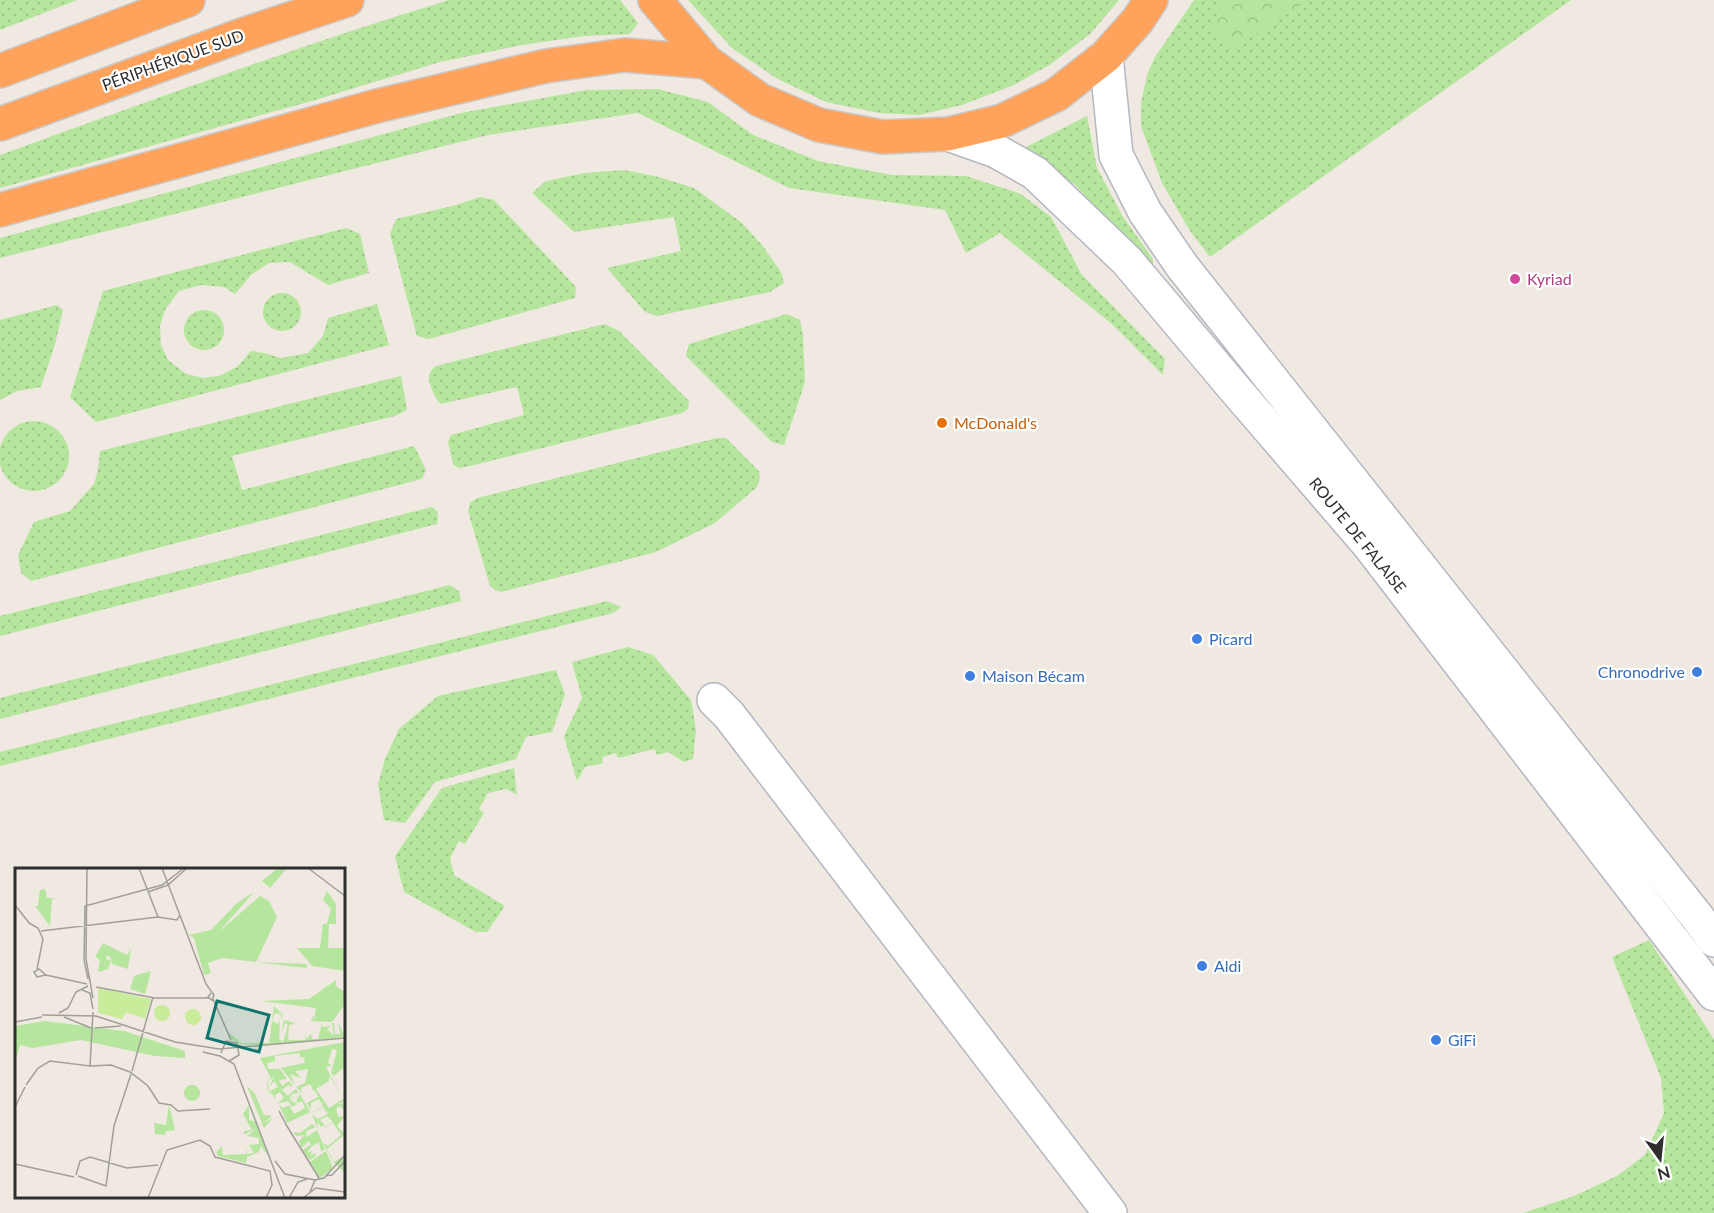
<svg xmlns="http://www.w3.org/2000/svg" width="1714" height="1213" font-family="Lato,sans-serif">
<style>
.grass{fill:url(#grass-dots)}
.forest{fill:url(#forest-crowns)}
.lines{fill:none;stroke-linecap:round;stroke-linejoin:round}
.street-casing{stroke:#b4b7c1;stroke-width:36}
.secondary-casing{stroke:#b4b7c1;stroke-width:36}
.highway-casing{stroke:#c9c9c9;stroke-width:36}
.street{stroke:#fff;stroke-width:33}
.secondary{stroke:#fff;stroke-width:33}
.highway{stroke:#ffa35c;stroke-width:33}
.hotel-dot{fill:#d1479c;stroke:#fff;stroke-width:2}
.food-dot{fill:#e8710a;stroke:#fff;stroke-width:2}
.shop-dot{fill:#3f7fe0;stroke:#fff;stroke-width:2}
.labels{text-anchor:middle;stroke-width:4.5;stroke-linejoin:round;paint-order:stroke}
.street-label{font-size:16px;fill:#2e2e2e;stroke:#fff}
.hotel-label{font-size:16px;fill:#b23c85;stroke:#fff;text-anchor:start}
.food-label{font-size:16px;fill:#c56008;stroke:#fff;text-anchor:start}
.shop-label{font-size:16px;fill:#366cbe;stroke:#fff;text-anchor:start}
.inset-road{fill:none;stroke:#a29e99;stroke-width:1.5}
.view{fill:#0f766e;fill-opacity:0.15;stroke:#0f766e;stroke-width:3}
.inset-edge{fill:none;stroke:#2e2e2e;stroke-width:3}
</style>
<defs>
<pattern id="grass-dots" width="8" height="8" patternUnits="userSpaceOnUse" patternTransform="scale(1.5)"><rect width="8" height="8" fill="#b6e59e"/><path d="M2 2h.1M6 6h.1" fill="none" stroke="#9dc588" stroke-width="1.8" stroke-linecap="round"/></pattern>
<pattern id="forest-crowns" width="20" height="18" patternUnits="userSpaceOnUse" patternTransform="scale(1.5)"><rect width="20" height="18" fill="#b6e59e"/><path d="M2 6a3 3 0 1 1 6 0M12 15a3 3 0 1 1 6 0" fill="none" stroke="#9dc588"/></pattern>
</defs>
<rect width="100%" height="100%" fill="#efe9e1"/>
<g class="grass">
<polygon points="0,0 77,0 0,30"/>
<path d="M449,0H620L638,23L630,34L584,36L522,45L440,62L315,100L0,188V155C149,101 298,46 449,0Z"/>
<polygon points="688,0 1119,0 1090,34 1051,64 1014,85 962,105 919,115 879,113 826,102 776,78 732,48"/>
<polygon points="1194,0 1571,0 1210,257 1190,231 1162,183 1141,126 1141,103 1147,75 1155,57"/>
<polygon points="658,89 708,102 753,135 818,161 892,175 966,176 1021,194 1051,217 1082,275 1165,359 1163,375 1113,325 1000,233 966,253 945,210 789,188 638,113 488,135 0,258 0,238 461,113 587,90"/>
<polygon points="1087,116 1097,168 1123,217 1153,259 1153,268 1075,185 1026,153 1026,147"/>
<polygon points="624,170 659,177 694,188 741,222 762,245 781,272 784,283 770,292 657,316 645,312 607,268 681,251 674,217 574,232 532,193 546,181 585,173"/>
<polygon points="480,197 494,200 576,287 575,298 429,339 417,336 390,234 396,219 453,206"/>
<polygon points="346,228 360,234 369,273 328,285 290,262 269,263 251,275 235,294 224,287 201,285 179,291 165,310 160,326 161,345 168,360 186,374 204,378 219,376 237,367 251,351 264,353 281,358 308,353 323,336 328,318 377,304 389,345 96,422 70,397 103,291"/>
<circle cx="282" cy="312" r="19"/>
<polygon points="57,305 63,310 55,344 41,387 17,391 0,400 0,320"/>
<circle cx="204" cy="330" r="20"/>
<polygon points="787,314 800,320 803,335 805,382 784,445 772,442 686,356 689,344"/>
<path d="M605,324L619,331L689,401L688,409L682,413L466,467L459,468L453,464L448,442L451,435L524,415L517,387L441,404C435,399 428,383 429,375C430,371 433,369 436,366Z"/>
<polygon points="401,376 407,410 395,416 232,456 242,490 414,446 426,470 422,479 31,581 21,573 18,555 34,522 70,511 94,484 98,470 100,451"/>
<circle cx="34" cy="456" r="35"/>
<polygon points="717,438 726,438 759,471 760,478 757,487 715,523 656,552 501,592 495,590 490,586 468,511 470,503 477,498"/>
<polygon points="432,507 438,512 437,524 0,636 0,616"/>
<polygon points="450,585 459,591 461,601 0,719 0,698"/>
<polygon points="607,601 621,607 613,613 0,766 0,752"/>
<polygon points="628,647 653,655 691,700 696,730 693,759 684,762 668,752 657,755 655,749 618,758 616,753 602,757 603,763 585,767 577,781 564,736 582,698 572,662"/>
<polygon points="556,670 565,694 552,732 526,737 516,759 435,782 405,823 384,820 378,785 385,759 399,729 438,696"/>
<polygon points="514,768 517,795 506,789 488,793 479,809 484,813 465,844 459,841 450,858 454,875 505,906 487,932 476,932 404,892 395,856 442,788"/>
<polygon points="1649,940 1714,1039 1714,1213 1523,1213 1574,1196 1617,1176 1645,1155 1664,1113 1661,1078 1612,957"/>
</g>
<polygon class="forest" points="1226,0 1309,0 1234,48 1207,30"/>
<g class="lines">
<g class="street-casing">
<polyline id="street" points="714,700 729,715 1110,1213"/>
</g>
<g class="secondary-casing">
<g id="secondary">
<polyline points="1106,56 1116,155 1145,212 1182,266 1698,918 1714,940"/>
<polyline points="948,134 996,151 1035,173 1127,261 1234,388 1369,545 1714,994"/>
</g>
</g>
<g class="highway-casing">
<g id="highway">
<polyline points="655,0 707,62 760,100 819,125 883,137 948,134 1002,121 1056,95 1106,56 1138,20 1151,0"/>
<polyline points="0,71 188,0"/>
<polyline points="0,124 245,34 347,0"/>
<polyline points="0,210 377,106 546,66 625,55 707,62"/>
</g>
</g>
<use href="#street" class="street"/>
<use href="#secondary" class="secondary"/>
<use href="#highway" class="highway"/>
</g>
<circle class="hotel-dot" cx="1515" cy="279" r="6"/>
<circle class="food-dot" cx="942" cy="423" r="6"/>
<g class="shop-dot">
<circle cx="1197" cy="639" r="6"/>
<circle cx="1697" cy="672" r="6"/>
<circle cx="970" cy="676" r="6"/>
<circle cx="1202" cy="966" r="6"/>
<circle cx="1436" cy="1040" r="6"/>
</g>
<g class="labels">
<g class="street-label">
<text transform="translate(173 60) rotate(-20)" y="6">PÉRIPHÉRIQUE SUD</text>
<text transform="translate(1358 535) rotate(51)" y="6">ROUTE DE FALAISE</text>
</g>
<g class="hotel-label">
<text x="1527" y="285">Kyriad</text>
</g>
<g class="food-label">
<text x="954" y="429">McDonald's</text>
</g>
<g class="shop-label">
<text x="1209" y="645">Picard</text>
<text x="1685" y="678" text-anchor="end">Chronodrive</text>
<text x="982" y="682">Maison Bécam</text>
<text x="1214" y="972">Aldi</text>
<text x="1448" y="1046">GiFi</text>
</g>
</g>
<g transform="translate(15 868)">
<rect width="330" height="330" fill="#efe9e1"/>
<path d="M263,0H272L255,20L247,13ZM312,23L321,36V56H312L316,41L308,32ZM239,24L200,68L241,94L292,96V100L207,90L193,95L196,105L189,107L179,70L174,67L196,62L222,35ZM136,103L130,126L115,121L119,108ZM321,112V118L330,124V136L317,154L296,153L298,147L299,153L301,140L247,133L294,131ZM259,138L268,147L266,151V146L260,145L257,153L263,156L265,151L264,171L268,174L273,157L270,155L266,167L269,152L281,155L274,157L273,172H290L291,164V171L296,166L297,171H303L307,156L308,159L316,158L309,165L313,162L319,168L317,155H319L320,166H325L323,154L330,169L253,177L225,176L215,170L212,163L226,175H254ZM330,174V206L328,200L319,208L316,205L322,182L317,181L313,195L317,197L311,199L327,229L314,207V213L301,221L314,240L328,231L330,233L321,237L328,235L330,243L325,238L321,241L323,249L330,248L322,258L330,266L312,281L319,294L330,287V305L319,295L308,275L313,278L326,267L318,255L305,263L318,254L312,248L305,252L310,257L306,259L302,253L303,261L297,247L303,251L313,246L308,239L296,246L308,238L304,231L296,235V242L292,235L303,229L302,226L299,222L294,225L298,222L295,216L286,220L287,225L281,219L290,215L293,201L280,203L286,210L275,206L280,217L266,200L289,195L290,189L286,190L284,185L260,188V193L252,195L253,201H265L272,211L264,212L267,218L274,213L279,219L273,217L267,222L273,228L281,221L284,225L276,226L281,233L285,226L295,244L272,255L264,237L268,240L274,237L279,246L290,240L287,233L283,235L276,227L275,232L282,236L277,239L273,233L262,236L269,230L265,224L260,227L261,232L255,223L263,219L259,213L254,220L259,208L253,214V220L256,227L254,224L252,220V216L253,213L256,210L245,190ZM169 225a8 8 0 1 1 16 0a8 8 0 1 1-16 0ZM232,218L240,226L249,247L257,248L247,256L258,250L249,260ZM154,237L160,262L151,263L150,267L140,266L139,255L151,257ZM234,237V252L241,254L254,289L246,278L244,284L232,289L231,295L203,288L201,284L207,278L208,287L231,286L232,279V286L239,285L234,277L244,276V270L232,268L242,260L229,267V263L237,262L228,246ZM297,256L301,259L291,263L292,269L302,262L310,281L306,283L304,274L296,279L292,285L297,283L295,289L299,285L301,288L295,292L287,282L296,277L294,273L286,280L284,273L290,267L281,268L278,264L285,265ZM311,283L318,300L305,310L295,294Z" fill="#b6e59e"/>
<path d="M308,56H314L313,80H330V103L297,98L282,80H305ZM30,153L109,163L170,183V190L140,188L66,172L17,180L5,177L0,194V158Z" fill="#b6e59e"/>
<path d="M30,21L32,30H42L37,31L35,58L20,38H23L25,22ZM245,28L254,33L262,49L241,94L206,81L199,68ZM88,75L112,87L116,81L113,101L97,96L96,90L92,87L91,91L96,93L93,101L83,104L85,92L80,89Z" fill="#b6e59e"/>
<path d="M83,120L136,131L130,151L111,144L107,151L83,145ZM139 145a8 8 0 1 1 16 0a8 8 0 1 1-16 0ZM170 149a8 8 0 1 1 16 0a8 8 0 1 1-16 0Z" fill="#c9ec9a"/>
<path class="inset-road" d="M72,0L71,91L78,130M124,0L143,49M147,0L191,116L199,127L197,132L193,129L196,125M293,0L330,28M133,24L153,17L172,0M0,37L15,56M14,55L23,60L28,71L22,101M26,63L143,49L162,52L165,47M31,107L22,109L19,104L24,101L31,107L72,116M73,111L69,92L70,38L147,17L169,0M81,119L140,130H194M67,122L75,125L78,141M198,131L216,172M44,145L53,140L61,124L73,118M27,147L81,148L160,174L204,181L330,170M49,149L76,160M0,154L27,149M80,160L106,158M188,184L205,188L219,196L270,330M206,185L211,173L222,175L224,187L214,193M75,198L96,197L115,204L133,218L144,235M117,203L138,129M11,217L23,200L35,193L75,198L78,144M144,235L156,237L163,243L195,241M0,239L10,219M268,251L264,243L271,256M270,255L304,310M260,293L270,306L300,312M0,296L59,309M61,307L65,293L75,289L112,300L143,297M63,308L91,318L99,258L116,206M310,308L317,307L330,293M295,324L300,312L309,310L330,287M133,330L152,282L185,272L195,278L200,289L255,303L257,317L251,330M274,330L283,314L292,311M288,330L301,320L330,324"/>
<path class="view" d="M202,133L254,147L244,184L192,170Z"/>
<rect width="330" height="330" class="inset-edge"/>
</g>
<g transform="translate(1660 1159) rotate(165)" stroke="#ffffff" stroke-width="4.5" paint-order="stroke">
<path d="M0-4.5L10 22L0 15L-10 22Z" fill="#2e2e2e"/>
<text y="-9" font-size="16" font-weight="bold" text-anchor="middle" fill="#2e2e2e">N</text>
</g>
</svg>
